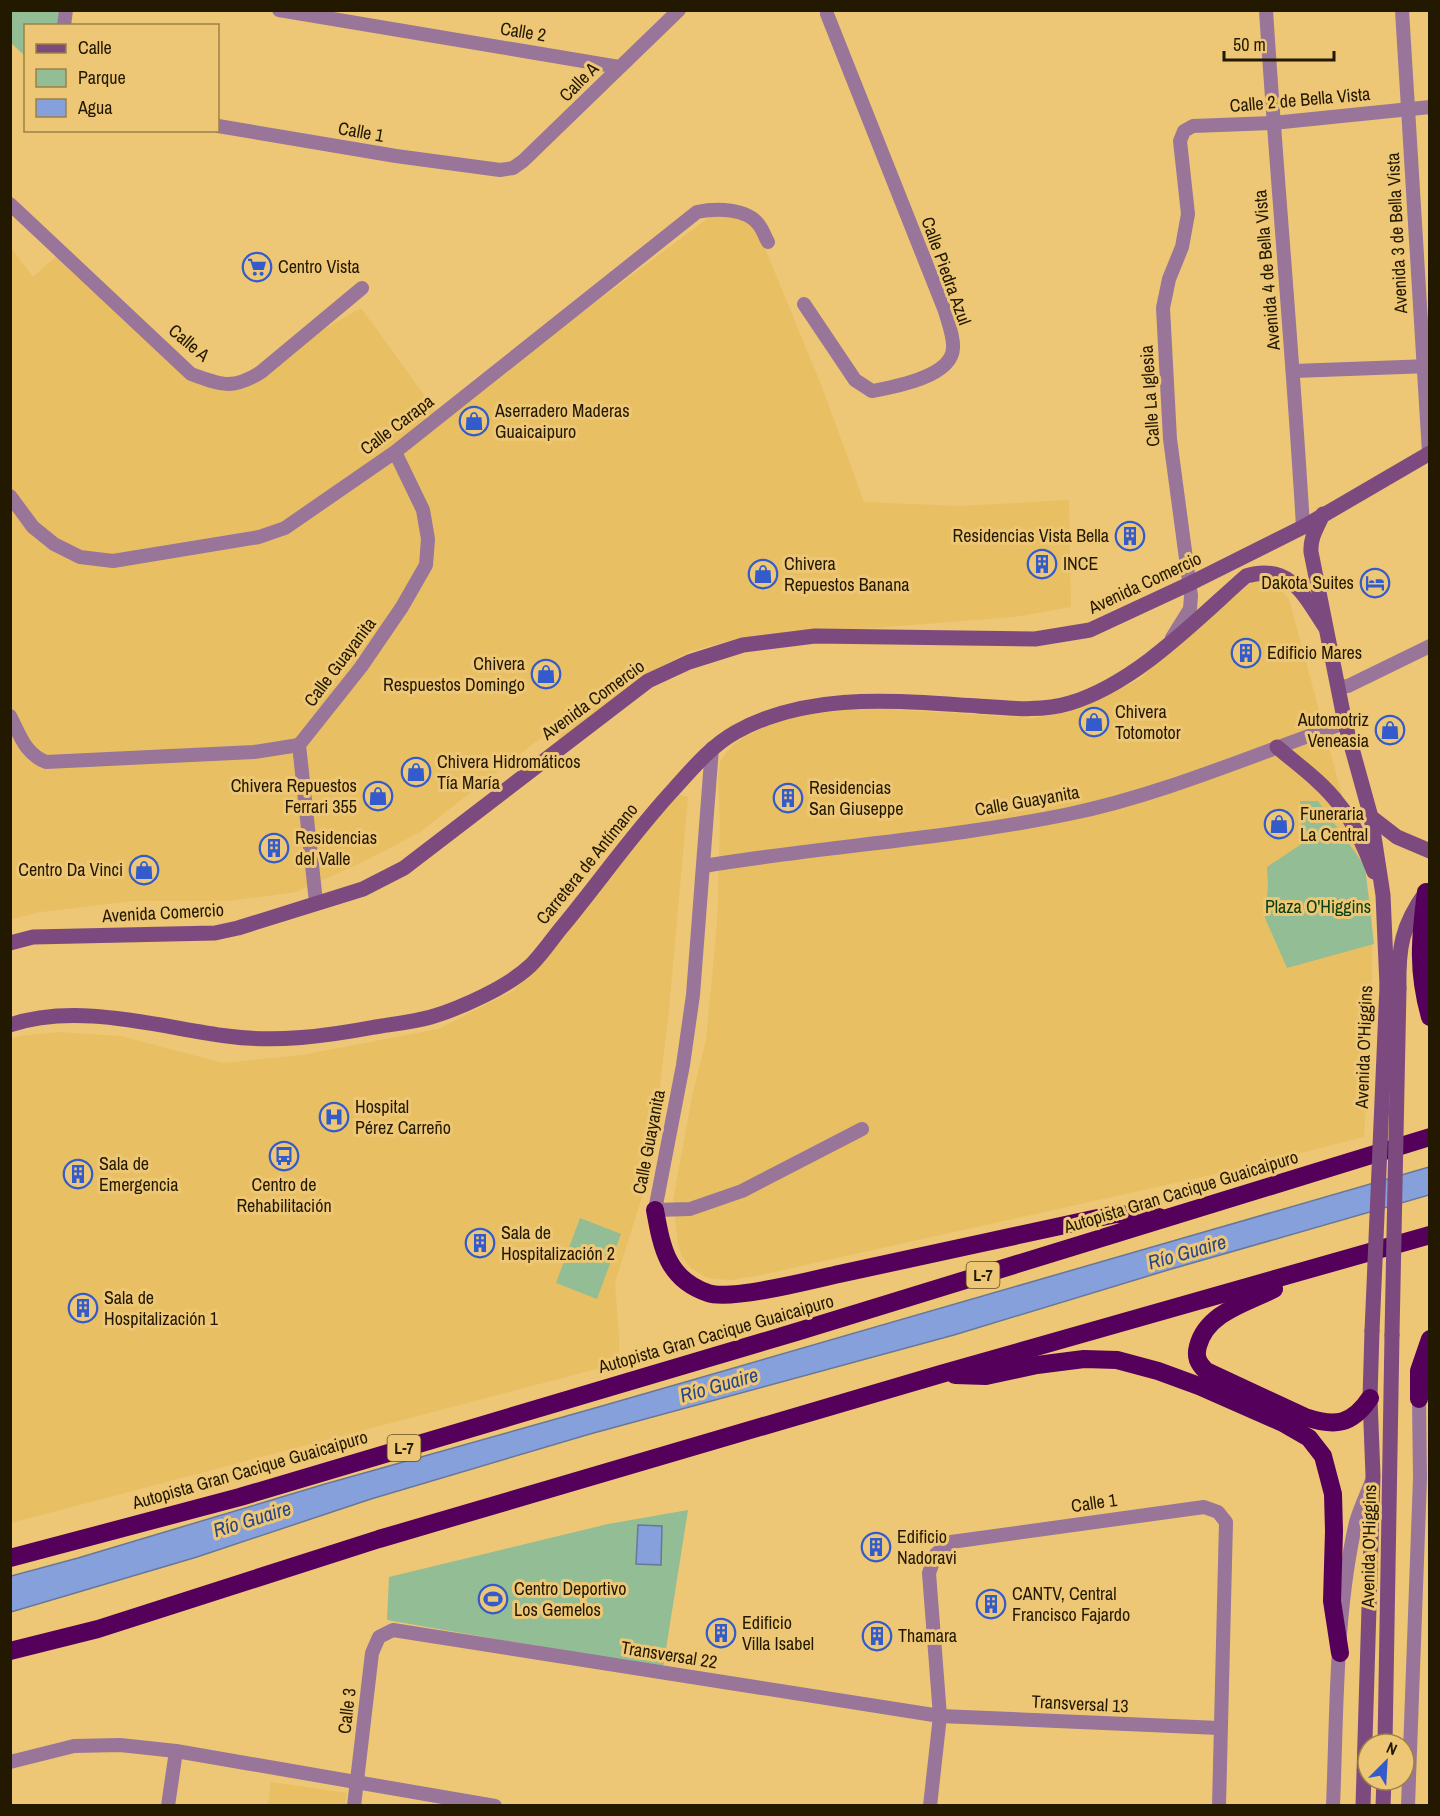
<svg xmlns="http://www.w3.org/2000/svg" width="1440" height="1816" font-family="'Archivo Narrow',sans-serif">
<style>
.built{fill:#e8bf63}
.green{fill:#93bd94}
.water{fill:#85a0da;stroke:#687799;stroke-width:1.5}
.lines{fill:none;stroke-linecap:round;stroke-linejoin:round}
.street{stroke:#987599;stroke-width:14}
.secondary{stroke:#7d4a7f;stroke-width:15}
.highway{stroke:#55005a;stroke-width:18}
.secondary-bridge{stroke:#7d4a7f;stroke-width:15}
.labels{text-anchor:middle;stroke-width:6;stroke-linejoin:round;paint-order:stroke}
.shield{fill:#edc775;stroke:#604c23;stroke-width:1.5}
.shield-label{font-size:16px;font-weight:bold;fill:#231800}
.street-label{font-size:18px;fill:#231800;stroke:#edc775}
.poi-label{font-size:18px;fill:#231800;stroke:#edc775;text-anchor:start}
.park-label{font-size:18px;fill:#064111;stroke:#edc775}
.water-label{font-size:20px;font-style:italic;fill:#29458a;stroke:#edc775}
</style>
<rect width="100%" height="100%" fill="#edc775"/>
<g class="built">
<polygon points="735,215 757,229 822,387 864,502 960,506 1069,500 1071,607 1014,617 737,639 690,651 645,675 559,740 551,730 420,832 363,862 296,892 229,901 133,901 41,912 11,919 10,246 33,277 62,251 174,366 224,386 361,308 441,418 711,216"/>
<polygon points="1256,579 1267,580 1278,585 1289,599 1372,906 1372,1022 1364,1137 1238,1169 756,1276 731,1280 715,1279 705,1277 691,1268 682,1257 678,1243 673,1201 692,1096 706,1040 717,924 720,827 718,773 720,762 725,754 732,746 744,737 784,718 817,711 872,708 1032,718 1065,713 1108,695 1140,679 1174,645"/>
<polygon points="676,794 688,797 669,1010 650,1171 615,1283 619,1337 619,1363 11,1523 10,1039 19,1036 59,1032 121,1036 223,1063 302,1055 438,1029 515,990"/>
<polygon points="271,1782 347,1793 345,1805 268,1805"/>
</g>
<g class="green">
<polygon points="11,11 66,11 64,25 26,26 25,56 11,43"/>
<polygon points="1300,801 1318,801 1365,866 1374,944 1287,968 1265,918 1268,887 1267,867 1303,843"/>
<polygon points="580,1218 621,1234 597,1299 556,1283"/>
<polygon points="688,1510 663,1668 387,1620 389,1577 608,1524"/>
</g>
<g class="water">
<polygon points="1429,1167 1429,1195 1168,1270 954,1335 590,1434 371,1499 197,1557 11,1612 11,1576 78,1558 325,1484 602,1406"/>
<polygon points="638,1525 662,1526 661,1565 636,1564"/>
</g>
<g class="lines">
<g class="street">
<polyline points="279,10 619,67"/>
<path d="M1266,10C1277,183 1293,355 1303,527"/>
<polyline points="1402,10 1429,453"/>
<polyline points="64,26 66,10"/>
<polyline points="218,126 396,156 500,170 513,168 523,161 679,10"/>
<path d="M10,204L191,374C220,385 233,390 261,372L362,288"/>
<path d="M804,304L855,380L872,391C894,387 952,377 953,348C954,337 948,322 945,311L827,14V10"/>
<polyline points="1294,371 1430,366"/>
<path d="M10,496L33,527L54,544L80,557L113,561L259,537L285,528L395,452L697,212C716,208 747,208 759,225C763,230 765,237 768,242"/>
<polyline points="1172,638 1190,609 1191,596 1170,439 1163,308 1169,279 1182,247 1188,214 1180,141 1184,131 1193,126 1273,123 1430,107"/>
<polyline points="1338,687 1348,686 1430,646"/>
<path d="M10,716C20,735 25,754 46,762L254,752L299,745"/>
<polyline points="712,748 693,995 683,1065 655,1210 690,1209 742,1191 862,1129"/>
<path d="M704,866C825,846 948,839 1069,814C1162,795 1255,754 1345,723"/>
<polyline points="316,902 299,745 361,667 402,607 426,565 428,539 423,510 395,452"/>
<polyline points="10,1762 74,1746 120,1745 176,1751 495,1806"/>
<polyline points="168,1806 176,1751"/>
<polyline points="354,1806 372,1653 379,1637 393,1630 940,1716 1219,1728"/>
<polyline points="930,1806 940,1716 929,1573 936,1554 951,1542 1204,1507 1218,1512 1226,1522 1219,1806"/>
<path d="M1333,1806C1337,1712 1335,1614 1356,1522C1360,1509 1366,1496 1371,1483"/>
<polyline points="1408,1806 1420,1478 1419,1399 1430,1384"/>
</g>
<g class="secondary">
<path d="M1323,514C1317,528 1310,537 1311,552L1345,723L1371,817L1383,895L1387,986"/>
<path d="M1277,747C1298,765 1321,781 1338,803C1354,822 1365,849 1374,872"/>
<polyline points="1371,817 1397,837 1430,851"/>
<polyline points="10,943 33,937 215,933 238,928 363,889 404,868 648,681 689,662 743,645 815,636 1035,639 1090,630 1189,584 1303,527 1430,453"/>
<path d="M1399,988C1398,948 1402,925 1426,892"/>
<path d="M10,1025C78,1002 159,1027 227,1036C276,1043 327,1036 375,1027C394,1024 413,1022 431,1017C461,1008 508,987 531,965C542,954 552,939 562,927C600,881 634,832 674,789C693,768 711,746 736,732C810,691 896,701 978,706C1008,708 1041,712 1070,703C1136,683 1195,621 1246,576C1290,563 1304,595 1325,627"/>
<polyline points="1385,1744 1392,1335"/>
<polyline points="1363,1806 1373,1476 1370,1398 1372,1331"/>
<polyline points="1383,1806 1384,1780"/>
</g>
<g class="highway">
<path d="M1426,892C1420,939 1417,971 1430,1017"/>
<path d="M655,1210C662,1248 667,1279 708,1293C730,1301 813,1280 839,1274C931,1254 1024,1234 1116,1214L1159,1217"/>
<path d="M1274,1289C1247,1303 1207,1312 1198,1346C1195,1357 1198,1363 1206,1371L1305,1417C1335,1427 1352,1425 1370,1398"/>
<polyline points="955,1375 986,1376 1037,1365 1084,1359 1117,1360 1158,1371 1199,1386 1283,1423 1309,1438 1323,1456 1333,1494 1334,1531 1332,1601 1340,1653"/>
<polyline points="1419,1399 1419,1371 1430,1339"/>
<polyline points="10,1558 240,1497 796,1332 1430,1137"/>
<polyline points="10,1651 98,1629 379,1539 941,1374 1430,1235"/>
</g>
<g class="secondary-bridge">
<polyline points="1372,1331 1387,986"/>
<polyline points="1392,1335 1399,988"/>
</g>
</g>
<defs>
<g id="supermarket-ring" transform="scale(1.5)"><circle r="9.5" fill="#edc775" stroke="#335bcb" stroke-width="1.5"/><path d="M-6-5.5h2.5l.6 2H6L4.5 2H-2.5L-4.4-4H-6ZM-1.5 3.2a1.3 1.3 0 1 0 .1 0ZM3 3.2a1.3 1.3 0 1 0 .1 0Z" fill="#335bcb"/></g>
<g id="shop-ring" transform="scale(1.5)"><circle r="9.5" fill="#edc775" stroke="#335bcb" stroke-width="1.5"/><path d="M-5-2.5h2.3a2.7 3.5 0 0 1 5.4 0H5L5.5 6h-11ZM-1.5-2.5h3a1.5 2.3 0 0 0-3 0Z" fill="#335bcb"/></g>
<g id="building-ring" transform="scale(1.5)"><circle r="9.5" fill="#edc775" stroke="#335bcb" stroke-width="1.5"/><path d="M-4-6H4V6H1V3H-1V6H-4ZM-2.5-4.3h1.7v1.8h-1.7ZM.8-4.3h1.7v1.8H.8ZM-2.5-1h1.7V.8h-1.7ZM.8-1h1.7V.8H.8Z" fill="#335bcb"/></g>
<g id="hotel-ring" transform="scale(1.5)"><circle r="9.5" fill="#edc775" stroke="#335bcb" stroke-width="1.5"/><path d="M-6-4.5h1.5V1H6V5H4.5V3h-9V5H-6ZM-4 0a1.8 1.8 0 1 1 3.6 0ZM.5 0V-2.5h3Q6-2.5 6 0Z" fill="#335bcb"/></g>
<g id="hospital-ring" transform="scale(1.5)"><circle r="9.5" fill="#edc775" stroke="#335bcb" stroke-width="1.5"/><path d="M-5-5h3v3.5h4V-5h3V5h-3V1.5h-4V5h-3Z" fill="#335bcb"/></g>
<g id="bus-ring" transform="scale(1.5)"><circle r="9.5" fill="#edc775" stroke="#335bcb" stroke-width="1.5"/><path d="M-5-6H5V4H4V6H2V4H-2V6H-4V4H-5ZM-3.5-4V0h7V-4ZM-3.5 1.2v1.5H-2V1.2ZM2 1.2v1.5H3.5V1.2Z" fill="#335bcb"/></g>
<g id="stadium-ring" transform="scale(1.5)"><circle r="9.5" fill="#edc775" stroke="#335bcb" stroke-width="1.5"/><path d="M0-5a6.5 5 0 1 0 0 10a6.5 5 0 1 0 0-10ZM-3.5-1.8h7v3.6h-7Z" fill="#335bcb"/></g>
</defs>
<g fill-rule="evenodd">
<use href="#supermarket-ring" x="257" y="267"/>
<use href="#shop-ring" x="474" y="421"/>
<use href="#building-ring" x="1130" y="536"/>
<use href="#building-ring" x="1042" y="564"/>
<use href="#shop-ring" x="763" y="574"/>
<use href="#hotel-ring" x="1375" y="583"/>
<use href="#building-ring" x="1246" y="653"/>
<use href="#shop-ring" x="546" y="674"/>
<use href="#shop-ring" x="1094" y="722"/>
<use href="#shop-ring" x="1390" y="730"/>
<use href="#shop-ring" x="416" y="772"/>
<use href="#shop-ring" x="378" y="796"/>
<use href="#building-ring" x="788" y="798"/>
<use href="#shop-ring" x="1279" y="824"/>
<use href="#building-ring" x="274" y="848"/>
<use href="#shop-ring" x="144" y="870"/>
<use href="#hospital-ring" x="334" y="1117"/>
<use href="#bus-ring" x="284" y="1156"/>
<use href="#building-ring" x="78" y="1174"/>
<use href="#building-ring" x="480" y="1243"/>
<use href="#building-ring" x="83" y="1308"/>
<use href="#building-ring" x="876" y="1547"/>
<use href="#stadium-ring" x="493" y="1599"/>
<use href="#building-ring" x="991" y="1604"/>
<use href="#building-ring" x="721" y="1633"/>
<use href="#building-ring" x="877" y="1636"/>
</g>
<g class="labels">
<g class="shield">
<rect x="966.5" y="1262" width="33" height="26" rx="4.5"/>
<rect x="387.5" y="1435" width="33" height="26" rx="4.5"/>
</g>
<g class="shield-label">
<text x="983" y="1281">L-7</text>
<text x="404" y="1454">L-7</text>
</g>
<g class="street-label">
<text transform="translate(523 32) rotate(9)" y="6">Calle 2</text>
<text transform="translate(579 82) rotate(-45)" y="6">Calle A</text>
<text transform="translate(1300 100) rotate(-5)" y="6">Calle 2 de Bella Vista</text>
<text transform="translate(361 132) rotate(10)" y="6">Calle 1</text>
<text transform="translate(1397 233) rotate(-93)" y="6">Avenida 3 de Bella Vista</text>
<text transform="translate(1267 270) rotate(-95)" y="6">Avenida 4 de Bella Vista</text>
<text transform="translate(946 271) rotate(70)" y="6">Calle Piedra Azul</text>
<text transform="translate(189 343) rotate(40)" y="6">Calle A</text>
<text transform="translate(1150 396) rotate(-94)" y="6">Calle La Iglesia</text>
<text transform="translate(397 425) rotate(-37)" y="6">Calle Carapa</text>
<text transform="translate(1145 583) rotate(-25)" y="6">Avenida Comercio</text>
<text transform="translate(340 662) rotate(-53)" y="6">Calle Guayanita</text>
<text transform="translate(593 700) rotate(-36)" y="6">Avenida Comercio</text>
<text transform="translate(1027 801) rotate(-10)" y="6">Calle Guayanita</text>
<text transform="translate(587 864) rotate(-51)" y="6">Carretera de Antímano</text>
<text transform="translate(163 913) rotate(-3)" y="6">Avenida Comercio</text>
<text transform="translate(1364 1047) rotate(-88)" y="6">Avenida O'Higgins</text>
<text transform="translate(649 1142) rotate(-79)" y="6">Calle Guayanita</text>
<text transform="translate(1181 1192) rotate(-17)" y="6">Autopista Gran Cacique Guaicaipuro</text>
<text transform="translate(716 1334) rotate(-16)" y="6">Autopista Gran Cacique Guaicaipuro</text>
<text transform="translate(250 1470) rotate(-16)" y="6">Autopista Gran Cacique Guaicaipuro</text>
<text transform="translate(1094 1503) rotate(-8)" y="6">Calle 1</text>
<text transform="translate(1369 1546) rotate(-89)" y="6">Avenida O'Higgins</text>
<text transform="translate(669 1655) rotate(9)" y="6">Transversal 22</text>
<text transform="translate(1080 1704) rotate(3)" y="6">Transversal 13</text>
<text transform="translate(347 1711) rotate(-83)" y="6">Calle 3</text>
</g>
<g class="poi-label">
<text x="278" y="273">Centro Vista</text>
<text x="495" y="417">Aserradero Maderas<tspan x="495" dy="21">Guaicaipuro</tspan></text>
<text x="1109" y="542" text-anchor="end">Residencias Vista Bella</text>
<text x="784" y="570">Chivera<tspan x="784" dy="21">Repuestos Banana</tspan></text>
<text x="1063" y="570">INCE</text>
<text x="1354" y="589" text-anchor="end">Dakota Suites</text>
<text x="1267" y="659">Edificio Mares</text>
<text x="525" y="670" text-anchor="end">Chivera<tspan x="525" dy="21">Respuestos Domingo</tspan></text>
<text x="1115" y="718">Chivera<tspan x="1115" dy="21">Totomotor</tspan></text>
<text x="1369" y="726" text-anchor="end">Automotriz<tspan x="1369" dy="21">Veneasia</tspan></text>
<text x="437" y="768">Chivera Hidromáticos<tspan x="437" dy="21">Tía María</tspan></text>
<text x="357" y="792" text-anchor="end">Chivera Repuestos<tspan x="357" dy="21">Ferrari 355</tspan></text>
<text x="809" y="794">Residencias<tspan x="809" dy="21">San Giuseppe</tspan></text>
<text x="1300" y="820">Funeraria<tspan x="1300" dy="21">La Central</tspan></text>
<text x="295" y="844">Residencias<tspan x="295" dy="21">del Valle</tspan></text>
<text x="123" y="876" text-anchor="end">Centro Da Vinci</text>
<text x="355" y="1113">Hospital<tspan x="355" dy="21">Pérez Carreño</tspan></text>
<text x="99" y="1170">Sala de<tspan x="99" dy="21">Emergencia</tspan></text>
<text x="284" y="1191" text-anchor="middle">Centro de<tspan x="284" dy="21">Rehabilitación</tspan></text>
<text x="501" y="1239">Sala de<tspan x="501" dy="21">Hospitalización 2</tspan></text>
<text x="104" y="1304">Sala de<tspan x="104" dy="21">Hospitalización 1</tspan></text>
<text x="897" y="1543">Edificio<tspan x="897" dy="21">Nadoravi</tspan></text>
<text x="514" y="1595">Centro Deportivo<tspan x="514" dy="21">Los Gemelos</tspan></text>
<text x="1012" y="1600">CANTV, Central<tspan x="1012" dy="21">Francisco Fajardo</tspan></text>
<text x="742" y="1629">Edificio<tspan x="742" dy="21">Villa Isabel</tspan></text>
<text x="898" y="1642">Thamara</text>
</g>
<g class="park-label">
<text x="1318" y="913">Plaza O'Higgins</text>
</g>
<g class="water-label">
<text transform="translate(1187 1252) rotate(-16)" y="7">Río Guaire</text>
<text transform="translate(719 1385) rotate(-16)" y="7">Río Guaire</text>
<text transform="translate(252 1519) rotate(-17)" y="7">Río Guaire</text>
</g>
</g>
<rect width="1440" height="1816" fill="none" stroke="#231800" stroke-width="24"/>
<rect x="24" y="24" width="195" height="108" fill="#edc775" stroke="#9c8146" stroke-width="1.5"/>
<rect x="36" y="44" width="30" height="9" fill="#7d4a7f" stroke="#9c8146" stroke-width="1.5"/>
<text x="78" y="54" font-size="18" fill="#231800">Calle</text>
<rect x="36" y="69" width="30" height="18" fill="#93bd94" stroke="#9c8146" stroke-width="1.5"/>
<text x="78" y="84" font-size="18" fill="#231800">Parque</text>
<rect x="36" y="99" width="30" height="18" fill="#85a0da" stroke="#9c8146" stroke-width="1.5"/>
<text x="78" y="114" font-size="18" fill="#231800">Agua</text>
<g transform="translate(1386 1762) rotate(24)"><circle r="28" fill="#edc775" stroke="#9c8146" stroke-width="1.5"/>
<path d="M0-4.5L10 22L0 15L-10 22Z" fill="#335bcb"/>
<text y="-9" font-size="16" font-weight="bold" text-anchor="middle" fill="#231800">N</text>
</g>
<path d="M1224 51v9h110v-9" fill="none" stroke="#231800" stroke-width="3"/>
<text x="1233" y="51" font-size="18" fill="#231800" stroke="#edc775" stroke-width="4.5" paint-order="stroke">50 m</text>
</svg>
